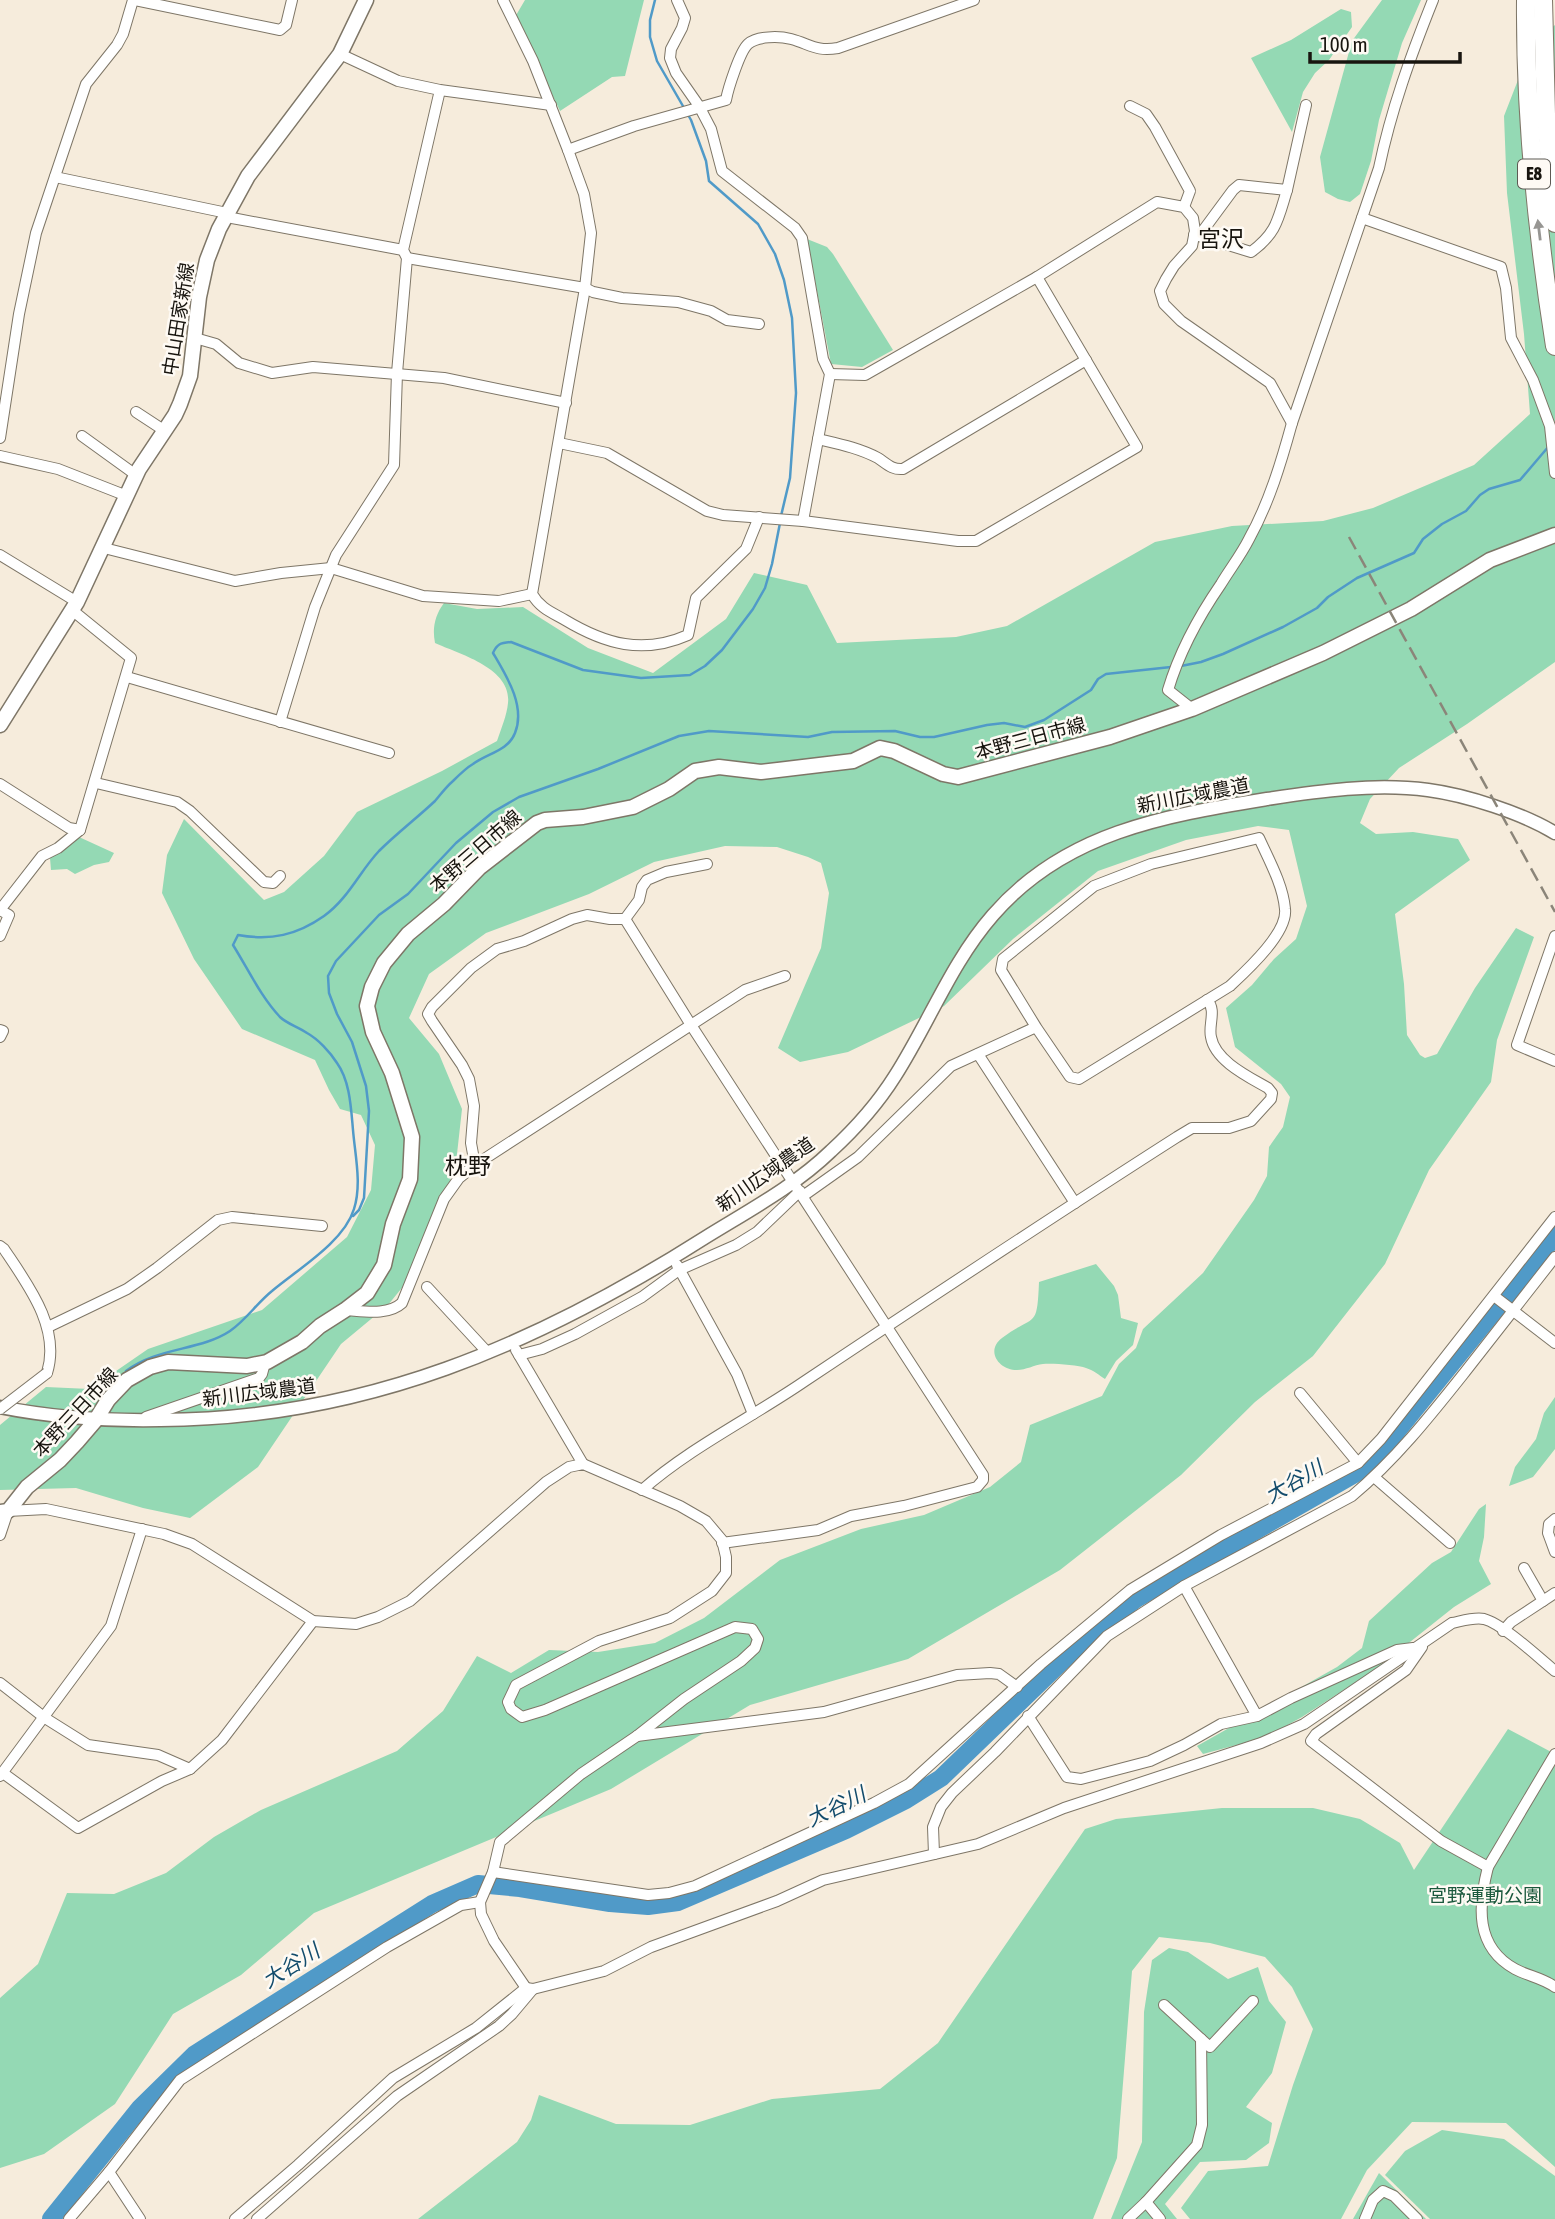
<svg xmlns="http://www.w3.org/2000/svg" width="1555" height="2219" font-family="'Asap Condensed','Noto Sans JP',sans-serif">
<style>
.green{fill:#94d9b4}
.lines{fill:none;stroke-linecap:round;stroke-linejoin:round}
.stream{stroke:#509ac8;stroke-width:2.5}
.river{stroke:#509ac8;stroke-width:18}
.minor-casing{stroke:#7e7667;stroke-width:12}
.tertiary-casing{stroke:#7e7667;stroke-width:15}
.secondary-casing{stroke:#7e7667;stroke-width:17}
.motorway-casing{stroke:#7e7667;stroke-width:20}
.minor{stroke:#fff;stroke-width:10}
.tertiary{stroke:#fff;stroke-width:12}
.secondary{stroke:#fff;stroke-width:14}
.motorway{stroke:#fff;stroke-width:18}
.rail{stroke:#8b8579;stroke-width:2.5;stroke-dasharray:14 7;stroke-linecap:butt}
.minor-bridge-casing{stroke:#7e7667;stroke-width:12;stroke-linecap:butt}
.minor-bridge{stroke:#fff;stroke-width:10}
.oneway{fill:#979693}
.labels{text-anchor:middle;stroke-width:5;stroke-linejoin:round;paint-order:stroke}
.shield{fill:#fefaf4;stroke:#5d5a54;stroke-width:2}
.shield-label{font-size:18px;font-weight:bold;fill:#18150f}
.street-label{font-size:19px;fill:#18150f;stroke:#fefaf4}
.park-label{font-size:19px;fill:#1a583c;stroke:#fefaf4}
.water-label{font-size:21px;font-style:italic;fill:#134c6c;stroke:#fefaf4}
.quarter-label{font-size:23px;fill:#18150f;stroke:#fefaf4}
</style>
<rect width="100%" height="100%" fill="#f6ecdc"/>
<g class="green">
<polygon points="525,0 644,0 625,76 612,77 560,111 515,17"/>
<polygon points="1382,0 1421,0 1402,43 1379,120 1371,161 1360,194 1350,202 1338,199 1325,192 1320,157 1352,41"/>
<polygon points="1341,9 1351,12 1352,27 1329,60 1315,73 1303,92 1292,132 1251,58 1291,40"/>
<path d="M1555,25V662L1467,724L1399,768L1370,799L1360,823L1376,834L1413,832L1458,839L1470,860L1395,914L1404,984L1407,1035L1420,1055L1425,1058L1437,1054L1475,988L1516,928L1534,937L1497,1040L1491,1082L1429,1170L1385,1264L1313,1356L1255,1402L1181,1475L1060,1570L908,1659L750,1705L611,1789L314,1913L241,1975L173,2014L115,2104L44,2154L0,2168V1998L38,1964L67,1893L114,1894L166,1873L214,1837L261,1810L397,1751L443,1711L477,1656L511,1673L549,1650L598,1652L655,1643L704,1618L780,1560L861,1529L924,1515L990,1487L1021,1462L1030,1425L1102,1396L1119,1364L1136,1348L1143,1329L1203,1273L1254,1200L1267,1176L1269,1147L1283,1127L1290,1097L1281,1084L1235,1047L1226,1008L1252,985L1274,959L1296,939L1307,906L1289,830L1258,826L1186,840L1098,871L1013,939L944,1006L848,1052L800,1062L778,1048L821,948L829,893L821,863L808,857L777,847L725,846L654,862L589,894L486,933L429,974L409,1018L439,1054L462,1109L457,1154L445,1200L414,1273L388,1305L341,1344L258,1467L190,1518L143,1508L76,1488L0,1490V1425L46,1387L90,1389L148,1349L262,1310L347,1237L371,1190L375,1145L361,1115L340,1109L329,1090L315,1060L242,1029L194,959L162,893L167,855L184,819L264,900L284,892L324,856L357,812L442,771L497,741C501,729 507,715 508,703C512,668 459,654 435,643C432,628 435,615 444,603L477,609L523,607L588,648L653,673L726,619L754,573L807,585L837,643L956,637L1007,626L1155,542L1232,526L1323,521L1373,508L1474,465L1530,414L1524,334L1507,193L1504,116L1532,44Z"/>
<polygon points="807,239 827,247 833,254 893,350 862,367 831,364"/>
<polygon points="79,837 114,853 109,862 94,865 75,874 67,869 51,870 50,858"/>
<path d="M1096,1264L1114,1286L1118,1295L1121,1318L1138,1323L1133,1345L1116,1361L1105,1379C1099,1375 1093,1370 1086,1368C1078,1365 1052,1363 1043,1364C1034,1365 1026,1370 1017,1370C999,1370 985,1351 1002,1338C1035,1313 1037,1331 1039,1282Z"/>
<polygon points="1555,1397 1555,1449 1533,1477 1509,1486 1515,1467 1536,1439 1544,1413"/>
<polygon points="1486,1504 1484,1537 1479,1561 1491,1584 1454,1607 1376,1669 1302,1717 1266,1737 1203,1754 1197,1746 1337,1667 1362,1648 1369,1621 1432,1563 1451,1552 1479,1509"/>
<polygon points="1508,1729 1555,1754 1555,2167 1506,2123 1412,2122 1367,2170 1341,2219 1190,2219 1181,2208 1208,2171 1268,2166 1293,2085 1313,2029 1292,1987 1265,1957 1210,1943 1159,1937 1132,1971 1117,2158 1093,2219 418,2219 517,2142 531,2120 539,2095 616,2124 690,2125 772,2099 880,2089 938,2043 1085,1829 1116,1819 1222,1808 1313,1808 1360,1819 1400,1843 1414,1870"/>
<polygon points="1169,1948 1188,1952 1228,1979 1258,1967 1269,2001 1286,2022 1272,2073 1246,2107 1272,2123 1269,2143 1246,2160 1200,2162 1165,2204 1177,2219 1111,2219 1142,2142 1144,2012 1152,1960"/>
<polygon points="1442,2130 1504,2139 1555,2176 1555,2219 1430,2219 1385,2175 1405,2151"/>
<polygon points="1379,2173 1426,2219 1353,2219"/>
</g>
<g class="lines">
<g class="stream">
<polyline points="655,0 650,20 650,37 657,61 691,120 706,161 709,181 758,224 775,254 784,280 792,318 796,393 790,478 781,516"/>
<polyline points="1181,666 1201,662 1223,654 1283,627 1317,608 1328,597 1357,578 1414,553 1423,539 1442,524 1466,511 1480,495 1489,489 1520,480 1549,446"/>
<polyline points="353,1216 359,1210 364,1198 369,1111 366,1086 352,1042 337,1014 329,993 328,976 336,961 379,915 408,894 456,843 493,812 519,797 598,769 679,736 709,731 808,737 832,732 895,731 920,737 934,737 987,725 1004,723 1025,727 1044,720 1091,690 1098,679 1106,674 1171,667"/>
<path d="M126,1371C157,1347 200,1351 230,1331C246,1320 257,1303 272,1291C298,1269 344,1242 354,1209C362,1184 355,1155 353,1130C351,1108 350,1081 337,1063C330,1052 318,1039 307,1033C299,1027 287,1024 280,1017C261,997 248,969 233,945L238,935C271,941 297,935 324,916C348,899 360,871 379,851C397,833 417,818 435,801C441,794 446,787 453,781C459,775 466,768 473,764C488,753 508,751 515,733C526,706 506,675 493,653C497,644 500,643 511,642L583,670L641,678L690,675L705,666L722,650L753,609L765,588L772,564L780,523"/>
</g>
<polyline class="river" points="51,2219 140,2108 195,2054 432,1904 478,1884 520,1888 610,1903 648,1906 678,1902 846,1830 906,1800 941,1778 1084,1640 1136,1599 1360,1471 1393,1436 1555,1236"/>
<g class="minor-casing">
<g id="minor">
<polyline points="135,0 280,30 286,25 292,0"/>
<path d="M503,0L533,61L568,150L584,194L591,233L585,288L532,594C540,608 551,612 565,620C605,644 643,655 688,635L696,598L746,549L759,517"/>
<polyline points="677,0 685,18 682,28 671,49 670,58 676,73 699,106 711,129 722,171 795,228 802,238 823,359 830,374 803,521"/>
<polyline points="340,54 398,81 440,90 551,105"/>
<polyline points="1130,106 1146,114 1155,127 1190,191 1184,207"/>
<path d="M568,150L634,126L726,100C728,89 740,51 748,44C757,36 779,36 791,39C810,44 816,52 838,48L974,0"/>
<polyline points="55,177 227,213 232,218 403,250"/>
<polyline points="1362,218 1501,267 1506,288 1511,338 1533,380 1550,426 1555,473"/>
<polyline points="1194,235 1199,236 1233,190 1239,185 1287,190 1306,105"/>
<path d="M1199,236L1251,252C1277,233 1278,219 1287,190"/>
<polyline points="407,258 585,288 593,292 622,298 678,302 711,311 727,320 759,324"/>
<polyline points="195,338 216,344 239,363 272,373 313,367 444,378 566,403"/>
<polyline points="830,374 865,375 1037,277 1157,202 1184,207 1193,218 1195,231 1192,246 1174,266 1166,279 1160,291 1164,304 1181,321 1270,383 1292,423"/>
<polyline points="136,412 165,431"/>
<polyline points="82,436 136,475"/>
<polyline points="0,438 19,314 36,233 86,84 117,45 123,34 133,0"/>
<path d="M818,439C839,444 859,448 878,458C887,464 892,470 903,469L1086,360"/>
<polyline points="559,443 607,453 707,511 723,515 803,521 958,541 976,541 1137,447 1037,277"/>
<polyline points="0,456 58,469 127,496"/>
<polyline points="104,548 235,581 281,573 331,568 423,596 499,601 532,594"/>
<polyline points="0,555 77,602"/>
<polyline points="127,677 389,753"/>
<path d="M1192,709L1168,690C1179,653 1199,616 1221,584C1230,569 1241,555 1249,539C1269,503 1281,463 1292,423L1379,168C1391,110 1411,55 1433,0"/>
<polyline points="280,722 315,607 336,555 394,465 397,373 407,258 403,250 440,90"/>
<polyline points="96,783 177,802 190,811 264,882 273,883 280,876"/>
<polyline points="0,784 69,828 80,830 131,658 72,610"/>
<polyline points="0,910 42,856 58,848 80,830"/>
<polyline points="0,910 9,915 0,936"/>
<polyline points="625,919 639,900 642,887 647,880 666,872 707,864"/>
<polyline points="1555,936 1517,1045 1555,1061"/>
<polyline points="0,1030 3,1031 0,1037"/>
<polyline points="978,1054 1075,1203"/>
<polyline points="475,1165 471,1143 474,1106 469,1079 462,1065 432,1021 428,1014 432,1007 471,968 497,949 524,941 572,919 587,915 610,919 625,919 691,1025 983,1475 983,1480 977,1487 904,1506 851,1516 818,1530 722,1543"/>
<path d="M803,1196L858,1157L951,1066L1036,1027L1001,970L1003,959L1094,886L1151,864L1259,838C1269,860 1283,885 1285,909C1288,933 1246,971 1230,986L1079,1079L1070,1077L1036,1027"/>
<path d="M0,1246L4,1249C28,1285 61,1328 47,1373"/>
<polyline points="677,1265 737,1374 753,1414"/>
<polyline points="427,1287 488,1353"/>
<polyline points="1494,1296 1555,1343"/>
<path d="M345,1310C363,1311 388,1316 402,1303L444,1199L459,1178L475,1165L745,990L785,976"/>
<polyline points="48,1327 127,1289 157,1268 218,1220 232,1217 322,1226"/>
<polyline points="516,1350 583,1464"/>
<polyline points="519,1355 542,1349 575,1334 642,1297 679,1270 736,1245 757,1232 800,1191"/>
<polyline points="1300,1393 1358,1463"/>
<polyline points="146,1417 259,1378 262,1374 265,1363"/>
<polyline points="1374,1477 1450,1543"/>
<path d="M642,1490C691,1447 751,1418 805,1381C928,1299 1052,1217 1177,1137L1192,1128H1229L1251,1121L1271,1099L1272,1093L1268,1088C1249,1077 1215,1061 1211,1037C1208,1025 1217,1010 1207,1000"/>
<polyline points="1555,1519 1549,1524 1548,1533 1555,1552"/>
<polyline points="0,1535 8,1511 46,1509 164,1534 192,1544 313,1621 356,1624 378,1617 410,1601 546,1482 569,1467 583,1464 680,1506 706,1521 722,1540 726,1557 726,1573 712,1591 670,1618 599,1641 516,1685 508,1702 511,1709 522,1717 545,1710 735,1627 752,1629 758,1639 755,1648 741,1661 684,1699 637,1736 581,1774 500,1842 493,1872 480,1902 481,1914 494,1941 526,1988"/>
<polyline points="1524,1568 1543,1601"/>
<polyline points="1184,1586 1257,1716"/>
<polyline points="1503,1631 1511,1622 1555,1593"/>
<polyline points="1422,1647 1406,1670 1316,1734 1311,1741 1441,1841 1488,1867"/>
<polyline points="0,1683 45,1718 88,1745 158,1755 190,1769"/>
<polyline points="1028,1716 1067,1777 1081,1779 1150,1761 1184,1745 1221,1724 1257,1716 1291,1698 1397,1650 1413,1648"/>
<polyline points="637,1736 824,1712 957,1675 990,1673 999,1674 1017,1687"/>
<path d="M1555,1754L1488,1867C1478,1906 1475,1947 1515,1969C1528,1976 1543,1978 1555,1987"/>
<polyline points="3,1773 78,1828 162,1781 190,1769 222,1740 313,1621"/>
<polyline points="0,1776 111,1626 142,1529"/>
<path d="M934,1854L933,1827L941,1807L952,1793L995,1752L1107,1636L1184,1586L1352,1496C1396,1459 1430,1416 1465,1372C1495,1334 1525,1295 1555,1257"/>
<polyline points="493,1872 648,1895 669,1893 695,1886 874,1803 909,1784 1041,1664 1130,1590 1221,1535 1358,1463 1381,1439 1555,1217"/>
<polyline points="1201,2039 1210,2047 1253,2001"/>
<polyline points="1146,2202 1160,2219"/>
<polyline points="69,2219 109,2172"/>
<polyline points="140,2219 109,2172 180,2080 387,1947 461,1905 480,1902"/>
<path d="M235,2219L298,2165L393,2078L476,2028L526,1988L533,1989L604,1971L651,1947L777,1901L823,1880L978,1844L1064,1808L1261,1743L1304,1724L1452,1623C1462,1621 1474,1617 1484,1619C1503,1624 1539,1658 1555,1671"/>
<polyline points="257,2219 397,2096 499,2026 512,2014 533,1989"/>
<polyline points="1128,2219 1146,2202 1197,2145 1202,2125 1201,2039 1164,2005"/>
<polyline points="1365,2219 1373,2200 1383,2191 1394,2196 1417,2219"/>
</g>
</g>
<g class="tertiary-casing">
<path id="tertiary" d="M0,1407C55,1418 105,1421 160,1420C365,1419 536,1345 706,1237C748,1211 795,1186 831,1151C855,1129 878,1103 895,1076C929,1023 951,963 993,915C1065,832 1164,816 1267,799C1319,791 1375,783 1428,790C1466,795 1522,813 1555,833"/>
</g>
<g class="secondary-casing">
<g id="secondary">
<polyline points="0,725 77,602 139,469 175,415 180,404 190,376 199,297 207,260 219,229 248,176 340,54 366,0"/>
<polyline points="0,1512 8,1511 27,1487 60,1460 77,1442 95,1421 108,1400 127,1380 150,1367 168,1362 247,1366 267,1362 302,1342 320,1326 345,1310 367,1293 384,1265 393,1224 410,1179 412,1137 392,1073 373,1032 367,1006 372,987 384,963 408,934 444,904 479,868 537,823 545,820 583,817 633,807 669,789 695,771 719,767 761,772 853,761 880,748 894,751 943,774 958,777 1110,737 1192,709 1323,653 1411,609 1490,560 1555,535"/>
</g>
</g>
<g class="motorway-casing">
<g id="motorway">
<path d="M1526,0C1525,116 1537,232 1555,346"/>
<polyline points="1543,0 1546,114 1555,223"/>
</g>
</g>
<use href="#minor" class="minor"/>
<use href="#tertiary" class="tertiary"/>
<use href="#secondary" class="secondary"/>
<use href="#motorway" class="motorway"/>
<polyline class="rail" points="1349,537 1555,912"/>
<g class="minor-bridge-casing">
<polyline id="minor-bridge" points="0,1409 47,1373"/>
</g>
<use href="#minor-bridge" class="minor-bridge"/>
</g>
<defs><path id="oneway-solid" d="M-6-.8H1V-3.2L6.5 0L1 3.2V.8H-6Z" transform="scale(1.75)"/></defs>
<use class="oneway" href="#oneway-solid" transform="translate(1539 230) rotate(-97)"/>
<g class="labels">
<rect class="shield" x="1518" y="159.5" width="32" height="29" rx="5"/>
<g class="shield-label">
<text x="1534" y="180">E8</text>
</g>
<g class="street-label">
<text transform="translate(178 319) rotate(-81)" y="7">中山田家新線</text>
<text transform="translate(1030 738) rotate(-15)" y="7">本野三日市線</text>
<text transform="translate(1193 795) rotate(-11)" y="7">新川広域農道</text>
<text transform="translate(475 851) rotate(-41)" y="7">本野三日市線</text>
<text transform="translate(765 1174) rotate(-35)" y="7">新川広域農道</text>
<text transform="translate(259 1392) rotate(-7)" y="7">新川広域農道</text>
<text transform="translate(75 1412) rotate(-47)" y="7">本野三日市線</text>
</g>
<g class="park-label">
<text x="1485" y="1902">宮野運動公園</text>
</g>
<g class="water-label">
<text transform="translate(1294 1482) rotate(-30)" y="7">大谷川</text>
<text transform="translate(836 1807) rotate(-26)" y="7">大谷川</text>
<text transform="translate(291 1966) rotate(-32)" y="7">大谷川</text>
</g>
<g class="quarter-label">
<text x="1221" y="247">宮沢</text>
<text x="468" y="1174">枕野</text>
</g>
</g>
<path d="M1310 52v10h150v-10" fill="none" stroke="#18150f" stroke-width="3.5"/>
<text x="1320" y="52" font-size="21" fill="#18150f" stroke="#fefaf4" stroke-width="5" paint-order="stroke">100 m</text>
</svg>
